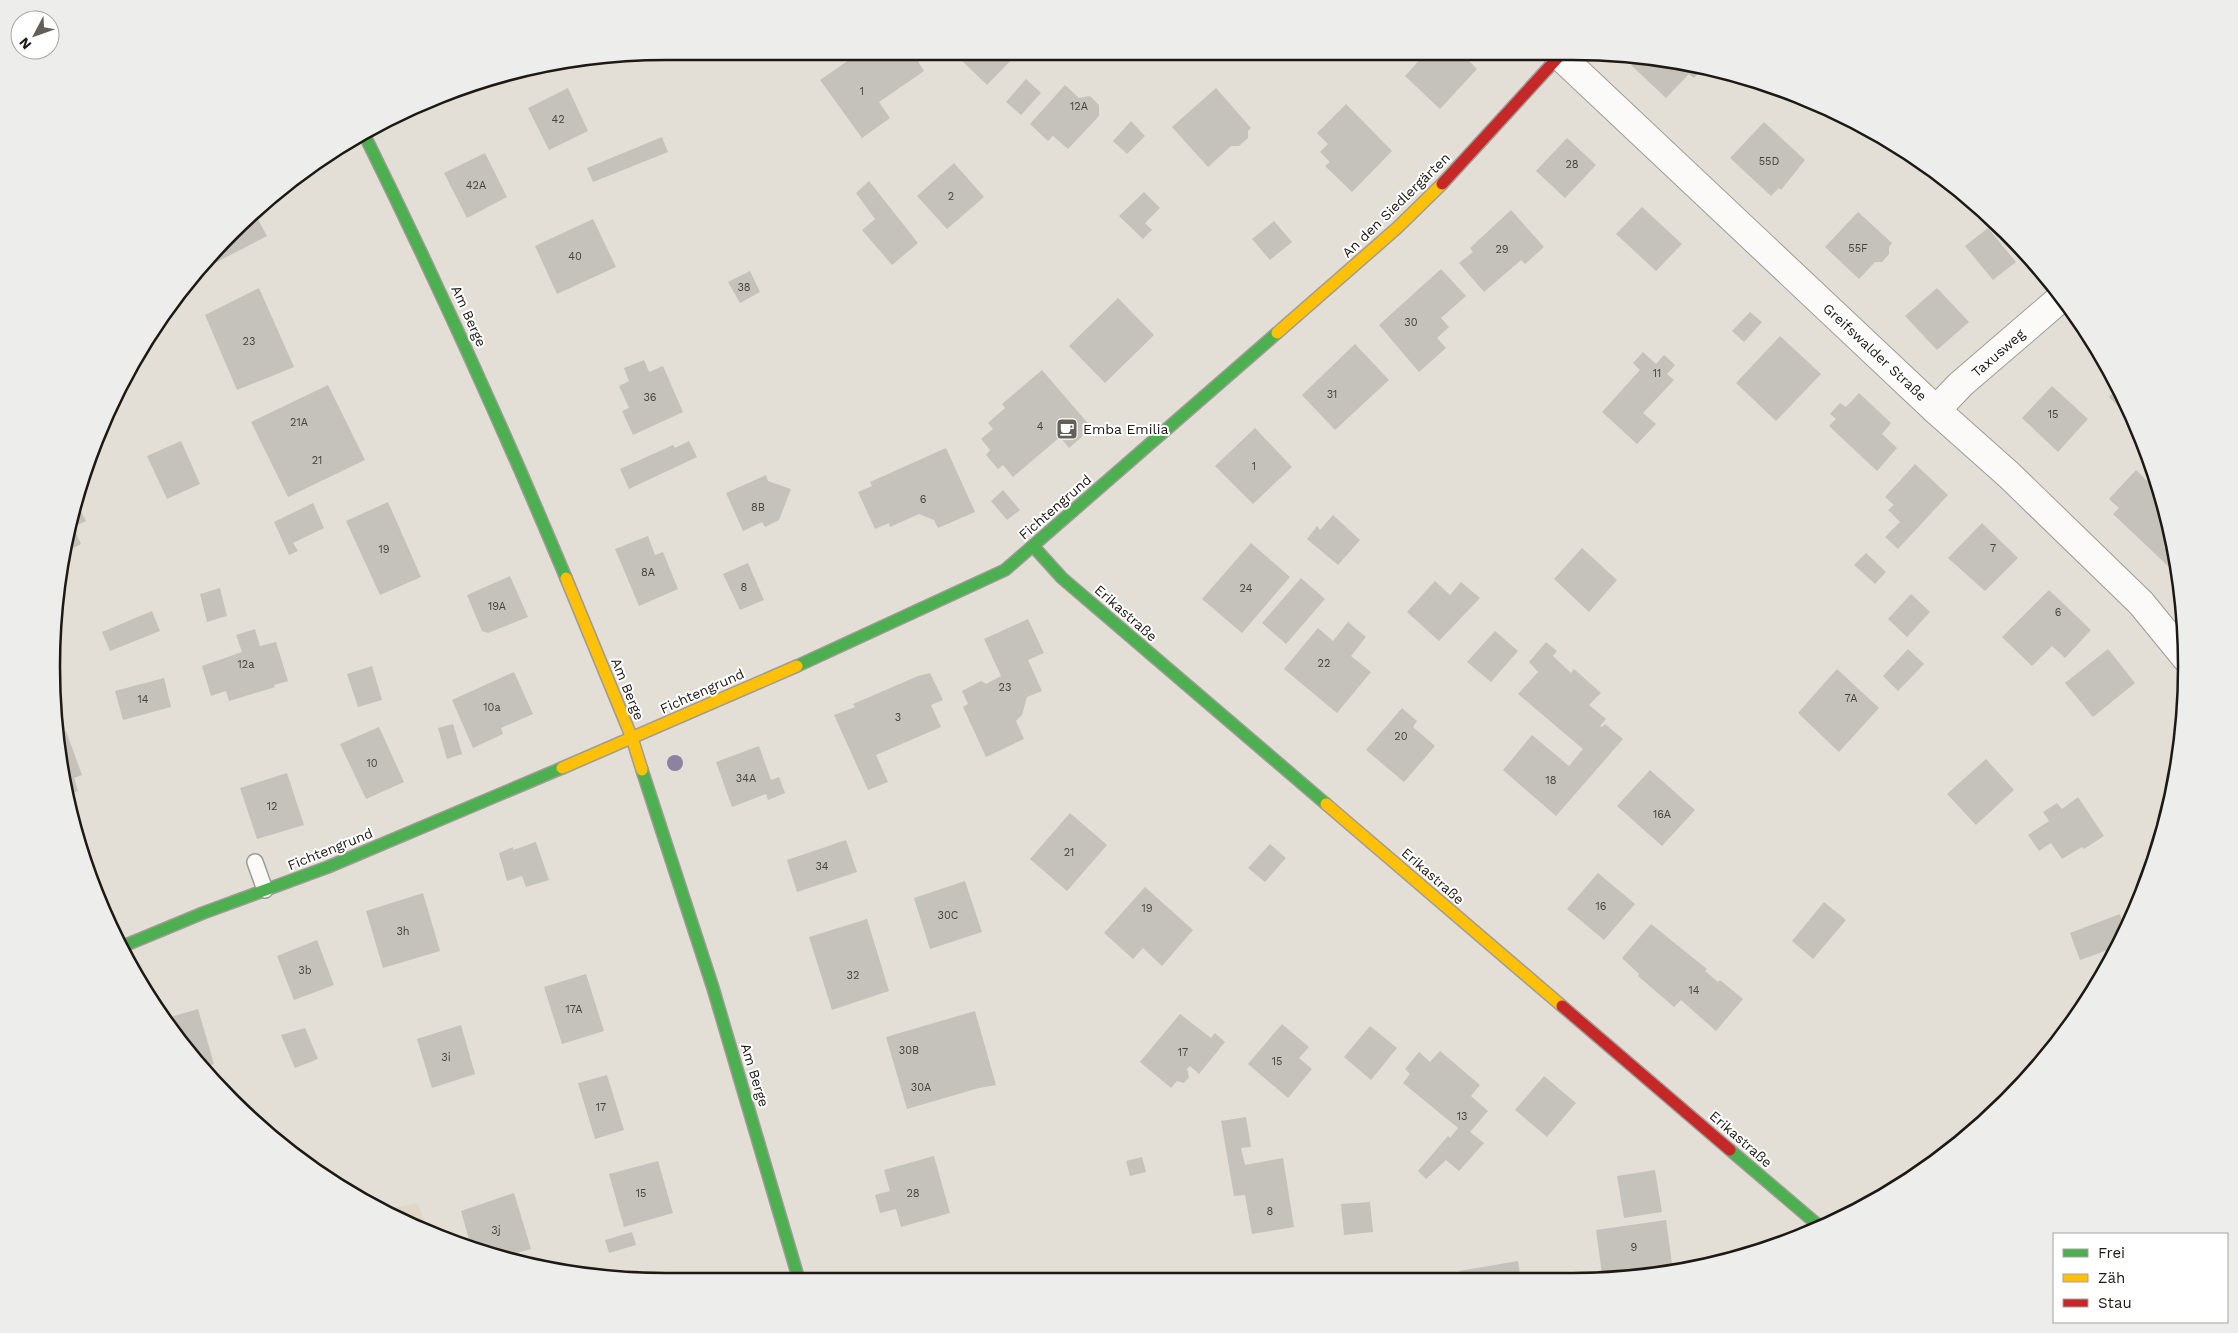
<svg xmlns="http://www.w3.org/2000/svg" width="2238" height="1333" font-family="'Work Sans',sans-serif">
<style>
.built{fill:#e1d7c6}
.building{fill:#c5c2bb}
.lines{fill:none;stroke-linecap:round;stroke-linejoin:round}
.lane-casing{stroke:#9f9b95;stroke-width:18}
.street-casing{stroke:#9f9b95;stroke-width:30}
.fast-casing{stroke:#9f9b95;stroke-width:14}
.slow-casing{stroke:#9f9b95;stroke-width:14}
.jam-casing{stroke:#9f9b95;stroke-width:14}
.lane{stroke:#fbfaf9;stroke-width:15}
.street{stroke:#fbfaf9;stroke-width:28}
.fast{stroke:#4caf50;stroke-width:11}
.slow{stroke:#ffc107;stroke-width:11}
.jam{stroke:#c62828;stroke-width:11}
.tree{fill:#8d82a0}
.labels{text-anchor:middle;stroke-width:4;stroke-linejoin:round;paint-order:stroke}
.number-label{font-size:11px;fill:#47433e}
.street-label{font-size:14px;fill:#1d1914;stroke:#fff}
.poi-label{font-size:14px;fill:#1d1914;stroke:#fff;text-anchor:start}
.rim{fill:none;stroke:#1d1914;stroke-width:2.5}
</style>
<rect width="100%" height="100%" fill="#e3dfd6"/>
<polygon class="built" points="418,1203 426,1228 388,1209"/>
<g class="building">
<polygon points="1426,53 1461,53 1477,69 1440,109 1405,76"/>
<polygon points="873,55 914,55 924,71 879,102 890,118 862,138 820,80 849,60 846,56"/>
<polygon points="956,55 1016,55 987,85"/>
<polygon points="1638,58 1697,69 1699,72 1694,78 1689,74 1666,98 1631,65"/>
<polygon points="1026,79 1041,93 1021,115 1006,102"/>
<polygon points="1065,85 1079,98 1090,96 1099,105 1099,116 1068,149 1053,136 1048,141 1030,124"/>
<polygon points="568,88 588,131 549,150 528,108"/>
<polygon points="1216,88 1251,128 1248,131 1248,138 1239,146 1231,146 1208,167 1172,127"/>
<polygon points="1346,104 1392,151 1352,192 1325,166 1330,162 1320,152 1328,144 1317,133"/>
<polygon points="1131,121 1145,136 1127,154 1113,141"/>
<polygon points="1764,122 1805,160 1781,190 1779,188 1771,196 1730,158"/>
<polygon points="662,137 668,152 593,182 587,168"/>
<polygon points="1567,138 1596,165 1565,198 1536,171"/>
<polygon points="485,153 507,197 467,218 444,173"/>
<polygon points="954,163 984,197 947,229 917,196"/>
<polygon points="869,181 918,243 892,265 862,230 875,219 856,193"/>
<polygon points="1144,192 1160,208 1145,223 1152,230 1143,239 1119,216"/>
<polygon points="1642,207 1682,244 1656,271 1616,234"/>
<polygon points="1511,210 1544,247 1525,264 1521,260 1484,292 1459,263 1473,252 1470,248"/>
<polygon points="254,212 267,236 213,264 210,258 231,232"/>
<polygon points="1858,212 1892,243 1889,247 1889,254 1882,262 1875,262 1859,279 1825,247"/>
<polygon points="593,219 616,267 557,294 535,246"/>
<polygon points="1274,221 1292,242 1270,260 1252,239"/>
<polygon points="1988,228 2016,262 1993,280 1965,246"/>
<polygon points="1441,269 1466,296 1441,318 1449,327 1437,338 1446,348 1419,372 1379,325"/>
<polygon points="750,271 760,292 740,303 728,282"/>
<polygon points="259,288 294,367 237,390 205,315"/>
<polygon points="1937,288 1969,322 1937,350 1905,316"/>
<polygon points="1118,298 1154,335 1105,383 1069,346"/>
<polygon points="1750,312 1762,322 1744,342 1732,331"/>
<polygon points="1780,336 1821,374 1776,421 1736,383"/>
<polygon points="1355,344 1389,380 1335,430 1302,395"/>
<polygon points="1643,352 1656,364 1664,355 1675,365 1667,374 1674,380 1643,413 1656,424 1637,444 1602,412 1640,370 1633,363"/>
<polygon points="644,360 649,372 663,366 683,412 633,435 622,411 629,408 619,386 629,381 624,368"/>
<polygon points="1042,370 1092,428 1069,448 1060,437 1013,477 1003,465 998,469 986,455 990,450 981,439 993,429 988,423 1005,408 1002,404"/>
<polygon points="328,385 365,460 288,497 251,422"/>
<polygon points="2052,386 2088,419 2058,452 2022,418"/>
<polygon points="2117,389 2135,423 2109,397"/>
<polygon points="1859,393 1891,423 1882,434 1897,448 1877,471 1829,426 1836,419 1830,414 1840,403 1846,407"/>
<polygon points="1255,428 1292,467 1253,504 1215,466"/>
<polygon points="181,441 200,484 167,499 147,456"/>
<polygon points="689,441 697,457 629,489 620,469 673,445 675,448"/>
<polygon points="946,448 975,512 938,528 934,520 919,514 890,527 889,523 875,529 858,492 872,486 870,482"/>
<polygon points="1915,464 1948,495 1898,549 1885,537 1900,522 1888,510 1894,505 1885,497"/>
<polygon points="2136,470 2158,492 2175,547 2176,559 2169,567 2113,514 2119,508 2109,499"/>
<polygon points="766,475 768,481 791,489 779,520 765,527 762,522 743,531 726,493"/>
<polygon points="1003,490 1020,510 1007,520 991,501"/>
<polygon points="76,502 86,521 73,527 81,544 64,553"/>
<polygon points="388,502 421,577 380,595 346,521"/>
<polygon points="313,503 324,528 293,543 298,551 289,555 274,522"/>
<polygon points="1333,515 1360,540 1338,565 1307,539 1317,526 1320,530"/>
<polygon points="1982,523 2018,558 1985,591 1948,558"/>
<polygon points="648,536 655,555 663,552 678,589 639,606 615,549"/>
<polygon points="1251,543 1290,577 1242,633 1202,599"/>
<polygon points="1582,548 1617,580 1589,612 1554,579"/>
<polygon points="1866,553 1886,572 1875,584 1854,565"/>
<polygon points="748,563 764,600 740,610 723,574"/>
<polygon points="510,576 528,617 488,633 482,631 467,595"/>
<polygon points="1301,578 1325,599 1286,644 1262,623"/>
<polygon points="1435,581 1450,595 1461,582 1480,598 1439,641 1407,612"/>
<polygon points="220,588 227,616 207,622 200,594"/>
<polygon points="2049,590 2091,630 2065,658 2052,646 2032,666 2002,637"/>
<polygon points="1911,594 1930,612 1907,637 1888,619"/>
<polygon points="152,611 160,631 110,651 102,632"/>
<polygon points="1028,619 1044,653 1028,660 1042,691 1027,697 1022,715 1016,721 1024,739 986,757 963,707 968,704 962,691 981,681 986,684 1001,676 984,639"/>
<polygon points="1348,622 1366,637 1351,656 1371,672 1337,713 1284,669 1318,628 1333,641"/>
<polygon points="255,629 260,646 276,642 288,681 274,685 275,687 229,701 226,691 211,696 202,666 242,652 236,635"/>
<polygon points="1495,631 1518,651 1491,682 1467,662"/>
<polygon points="1546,642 1557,651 1553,656 1571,673 1574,669 1601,693 1589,705 1606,719 1600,726 1602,727 1605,724 1623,739 1556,816 1503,770 1532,735 1569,766 1583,749 1518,694 1538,672 1529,662"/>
<polygon points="1908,649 1924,664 1898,691 1883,676"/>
<polygon points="2108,649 2135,683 2093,717 2065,683"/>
<polygon points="372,666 382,700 358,707 347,674"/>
<polygon points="1837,669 1879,708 1839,752 1798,713"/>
<polygon points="514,672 533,714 501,728 503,734 473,748 452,700"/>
<polygon points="930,673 943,700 931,705 941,727 876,755 888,782 868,790 834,715 855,707 853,704 918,676"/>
<polygon points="164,678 171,707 123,720 115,691"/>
<polygon points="1402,708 1417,721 1413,727 1435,746 1404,782 1366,750"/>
<polygon points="453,724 462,754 447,759 438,728"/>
<polygon points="379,727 404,782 366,799 340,744"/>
<polygon points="66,731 82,775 74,778 78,791 66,796 58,734"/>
<polygon points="759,746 771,780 779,777 785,793 768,800 766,794 732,807 716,762"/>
<polygon points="1986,759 2014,790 1976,825 1947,794"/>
<polygon points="1650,770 1695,810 1662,846 1617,806"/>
<polygon points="287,773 304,825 257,839 240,788"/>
<polygon points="2078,797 2104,836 2084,849 2082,847 2062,859 2051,843 2039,851 2028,835 2049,821 2043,812 2057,803 2062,809"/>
<polygon points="1070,813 1107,845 1067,891 1030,859"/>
<polygon points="846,840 857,872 797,892 787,860"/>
<polygon points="536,842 549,880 526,887 522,876 507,881 499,853 513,847 513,850"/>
<polygon points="1270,844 1286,858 1265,882 1248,868"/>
<polygon points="1598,873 1635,904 1604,940 1567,909"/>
<polygon points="965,881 982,932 930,949 914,898"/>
<polygon points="1145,887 1193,930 1162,966 1143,948 1133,959 1104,933"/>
<polygon points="423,893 440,951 383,968 366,911"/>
<polygon points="1824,902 1846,920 1813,959 1792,941"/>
<polygon points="2120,914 2125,930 2116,947 2080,960 2070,933"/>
<polygon points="867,919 889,991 832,1010 809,937"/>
<polygon points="1651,924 1707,969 1705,971 1718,982 1720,980 1743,999 1716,1031 1681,1000 1674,1007 1638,976 1639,974 1622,958"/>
<polygon points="317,940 334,985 294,1000 277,956"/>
<polygon points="2103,972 2101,975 2096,984 2093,975"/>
<polygon points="586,974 604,1031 562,1044 544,987"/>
<polygon points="198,1009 214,1064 202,1068 178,1041 164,1019"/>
<polygon points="975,1011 996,1085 979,1088 907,1109 886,1037"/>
<polygon points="1180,1014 1211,1038 1215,1033 1225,1042 1199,1074 1190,1066 1187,1069 1189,1077 1184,1083 1177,1081 1171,1088 1140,1062"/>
<polygon points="1282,1024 1309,1047 1299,1058 1312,1069 1288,1098 1248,1064"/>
<polygon points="461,1025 475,1074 432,1088 417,1039"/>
<polygon points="1370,1026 1397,1048 1371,1080 1344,1057"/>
<polygon points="305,1028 318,1059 295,1068 281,1035"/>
<polygon points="1440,1051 1480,1085 1471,1096 1488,1111 1470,1132 1484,1143 1459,1171 1446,1160 1426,1179 1418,1171 1448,1136 1450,1138 1458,1128 1403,1083 1410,1074 1405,1069 1419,1052 1430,1062"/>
<polygon points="607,1075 624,1130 595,1139 578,1083"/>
<polygon points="1544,1076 1576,1103 1547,1137 1515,1110"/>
<polygon points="1246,1117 1251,1147 1241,1148 1245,1165 1283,1158 1294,1227 1252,1234 1245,1195 1234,1196 1221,1121"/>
<polygon points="934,1156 950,1213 901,1227 896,1209 880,1213 875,1195 890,1191 884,1170"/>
<polygon points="1142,1157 1146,1172 1130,1176 1126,1161"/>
<polygon points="658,1161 673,1213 624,1227 609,1174"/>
<polygon points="1655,1170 1662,1212 1624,1218 1617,1176"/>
<polygon points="514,1193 531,1249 505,1256 472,1250 461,1211"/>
<polygon points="1370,1202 1373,1232 1344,1235 1341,1204"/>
<polygon points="1666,1220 1672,1264 1602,1274 1596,1230"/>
<polygon points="632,1232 636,1245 609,1253 605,1240"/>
<polygon points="1518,1261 1521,1280 1461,1280 1459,1271"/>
</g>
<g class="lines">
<g class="lane-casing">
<polyline id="lane" points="255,862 265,890"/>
</g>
<g class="street-casing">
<g id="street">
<polyline points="1557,53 1936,410 2009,475 2141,603 2186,658"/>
<polyline points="1936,410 1961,384 2061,298"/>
</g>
</g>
<g class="fast-casing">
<g id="fast">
<path d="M364,134C436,280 503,427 566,578"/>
<polyline points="1033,546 1062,578 1326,804"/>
<polyline points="797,666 1005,570 1277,333"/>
<polyline points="642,770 713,988 799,1280"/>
<polyline points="121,947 203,913 328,867 562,768"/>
<polyline points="1730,1150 1818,1225"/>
</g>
</g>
<g class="slow-casing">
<g id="slow">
<polyline points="1277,333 1397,228 1442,184"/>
<polyline points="566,578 632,738 642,770"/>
<polyline points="562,768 797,666"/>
<polyline points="1326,804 1562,1006"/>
</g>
</g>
<g class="jam-casing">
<g id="jam">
<polyline points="1442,184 1562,53"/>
<polyline points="1562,1006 1730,1150"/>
</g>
</g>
<use href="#lane" class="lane"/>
<use href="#street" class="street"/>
<use href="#fast" class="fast"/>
<use href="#slow" class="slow"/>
<use href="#jam" class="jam"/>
</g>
<circle class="tree" cx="675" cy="763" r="8"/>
<defs>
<g id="cafe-square" transform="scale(1.125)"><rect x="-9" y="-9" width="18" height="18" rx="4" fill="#625e58" stroke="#fff"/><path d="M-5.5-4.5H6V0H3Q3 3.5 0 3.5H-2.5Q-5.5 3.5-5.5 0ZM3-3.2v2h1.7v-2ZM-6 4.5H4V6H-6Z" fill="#fff"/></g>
</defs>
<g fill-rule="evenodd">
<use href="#cafe-square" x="1067" y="429"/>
</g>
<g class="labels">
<g class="number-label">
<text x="862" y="95">1</text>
<text x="1079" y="110">12A</text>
<text x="558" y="123">42</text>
<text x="1769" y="165">55D</text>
<text x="1572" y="168">28</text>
<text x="476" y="189">42A</text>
<text x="951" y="200">2</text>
<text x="1858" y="252">55F</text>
<text x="1502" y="253">29</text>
<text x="575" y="260">40</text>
<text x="744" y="291">38</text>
<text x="1411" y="326">30</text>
<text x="249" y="345">23</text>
<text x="1657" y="377">11</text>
<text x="1332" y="398">31</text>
<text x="650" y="401">36</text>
<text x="2053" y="418">15</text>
<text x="299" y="426">21A</text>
<text x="1040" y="430">4</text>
<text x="317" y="464">21</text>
<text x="1254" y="470">1</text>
<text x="923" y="503">6</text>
<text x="758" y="511">8B</text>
<text x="1993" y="552">7</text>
<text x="384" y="553">19</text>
<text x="648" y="576">8A</text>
<text x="744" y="591">8</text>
<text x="1246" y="592">24</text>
<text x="497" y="610">19A</text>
<text x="2058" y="616">6</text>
<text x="1324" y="667">22</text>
<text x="246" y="668">12a</text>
<text x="1005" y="691">23</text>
<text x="1851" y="702">7A</text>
<text x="143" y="703">14</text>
<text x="492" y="711">10a</text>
<text x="898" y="721">3</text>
<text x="1401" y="740">20</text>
<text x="372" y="767">10</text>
<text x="746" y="782">34A</text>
<text x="1551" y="784">18</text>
<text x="272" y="810">12</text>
<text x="1662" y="818">16A</text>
<text x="1069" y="856">21</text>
<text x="822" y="870">34</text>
<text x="1601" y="910">16</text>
<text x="1147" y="912">19</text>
<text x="948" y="919">30C</text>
<text x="403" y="935">3h</text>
<text x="305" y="974">3b</text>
<text x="853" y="979">32</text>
<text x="1694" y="994">14</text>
<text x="574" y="1013">17A</text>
<text x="909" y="1054">30B</text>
<text x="1183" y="1056">17</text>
<text x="446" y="1061">3i</text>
<text x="1277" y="1065">15</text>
<text x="921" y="1091">30A</text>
<text x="601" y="1111">17</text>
<text x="1462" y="1120">13</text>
<text x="641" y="1197">15</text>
<text x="913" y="1197">28</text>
<text x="1270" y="1215">8</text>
<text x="496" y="1234">3j</text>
<text x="1634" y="1251">9</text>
</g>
<g class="street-label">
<text transform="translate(1396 205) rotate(-44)" y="5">An den Siedlergärten</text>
<text transform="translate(469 316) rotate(66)" y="5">Am Berge</text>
<text transform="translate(1875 352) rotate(43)" y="5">Greifswalder Straße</text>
<text transform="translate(1998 353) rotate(-41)" y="5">Taxusweg</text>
<text transform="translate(1055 507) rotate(-41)" y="5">Fichtengrund</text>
<text transform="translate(1126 613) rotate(41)" y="5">Erikastraße</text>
<text transform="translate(628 689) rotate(68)" y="5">Am Berge</text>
<text transform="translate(702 691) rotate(-24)" y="5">Fichtengrund</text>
<text transform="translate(330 849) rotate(-22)" y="5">Fichtengrund</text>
<text transform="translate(1433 876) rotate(41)" y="5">Erikastraße</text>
<text transform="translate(755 1075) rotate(73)" y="5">Am Berge</text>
<text transform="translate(1741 1139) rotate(41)" y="5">Erikastraße</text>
</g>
<g class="poi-label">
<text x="1083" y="434">Emba Emilia</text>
</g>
</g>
<path d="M0 0H2238V1333H0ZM666 60H1572A606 606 0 0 1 2178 666V667A606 606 0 0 1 1572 1273H666A606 606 0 0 1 60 667V666A606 606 0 0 1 666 60Z" fill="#ededec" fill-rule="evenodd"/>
<path class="rim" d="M666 60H1572A606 606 0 0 1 2178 666V667A606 606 0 0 1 1572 1273H666A606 606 0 0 1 60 667V666A606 606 0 0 1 666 60Z"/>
<rect x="2053" y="1233" width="175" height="90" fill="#ffffff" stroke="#a5a3a1"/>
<rect x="2063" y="1249" width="25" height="8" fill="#4caf50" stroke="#a5a3a1"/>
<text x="2098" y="1258" font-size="15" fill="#1d1914">Frei</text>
<rect x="2063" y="1274" width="25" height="8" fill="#ffc107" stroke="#a5a3a1"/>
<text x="2098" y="1283" font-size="15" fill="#1d1914">Zäh</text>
<rect x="2063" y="1299" width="25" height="8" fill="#c62828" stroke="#a5a3a1"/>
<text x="2098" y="1308" font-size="15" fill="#1d1914">Stau</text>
<g transform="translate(35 35) rotate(229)"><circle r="24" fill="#ffffff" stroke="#a5a3a1"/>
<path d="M0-4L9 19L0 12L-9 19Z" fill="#625e58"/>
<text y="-8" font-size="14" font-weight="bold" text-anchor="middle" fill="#1d1914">N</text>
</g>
</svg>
